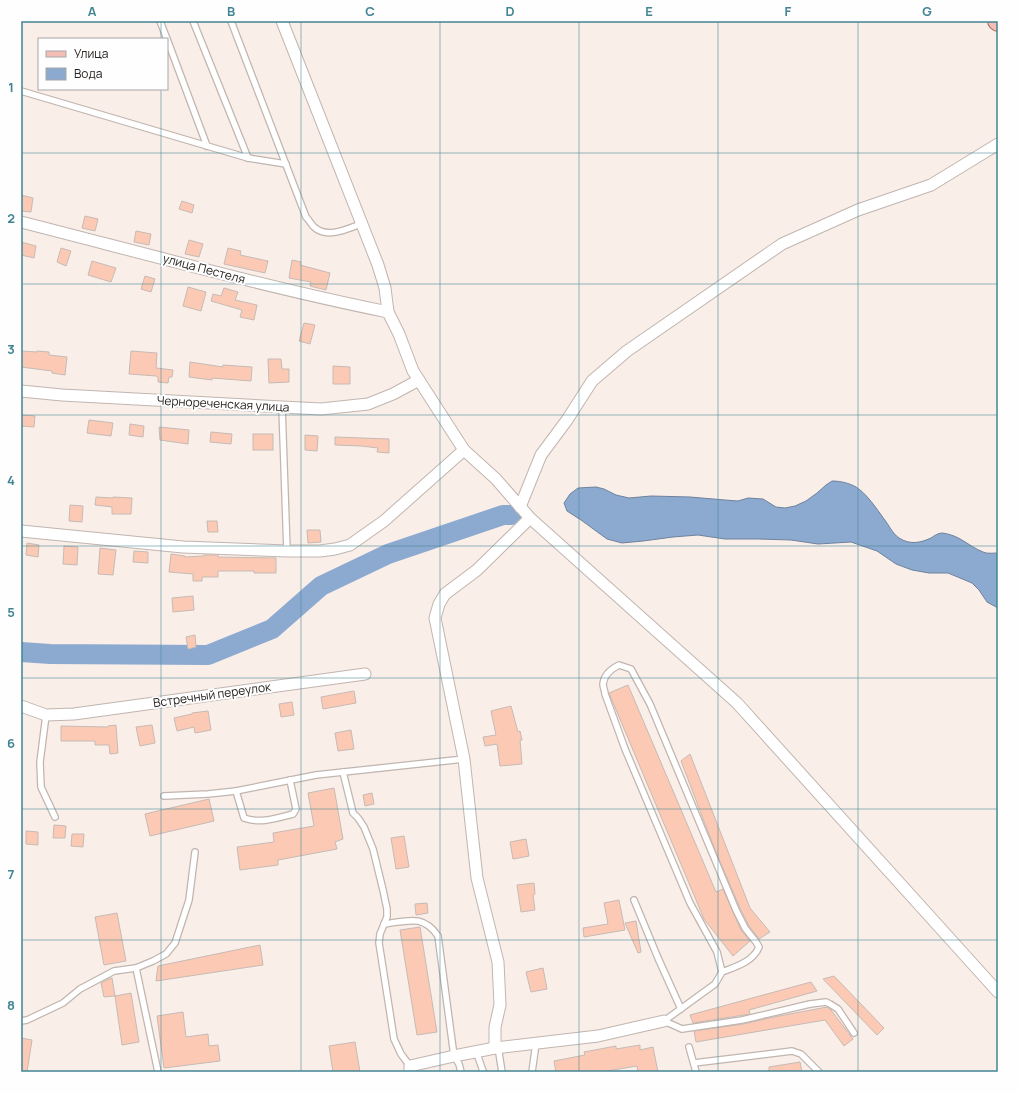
<svg xmlns="http://www.w3.org/2000/svg" width="1019" height="1093" font-family="Manrope,sans-serif">
<style>
.water{fill:#8caad0;stroke:#6e829c}
.lines{fill:none;stroke-linecap:round;stroke-linejoin:round}
.river{stroke:#8caad0;stroke-width:20}
.building{fill:#fccab4;stroke:#c6bab5}
.lane-casing{stroke:#c1b5b0;stroke-width:8}
.street-casing{stroke:#c1b5b0;stroke-width:13}
.primary-casing{stroke:#a86c62;stroke-width:20}
.lane{stroke:#fff;stroke-width:5.5}
.street{stroke:#fff;stroke-width:11}
.primary{stroke:#f4beb6;stroke-width:18}
.grid{fill:none;stroke:#418494;stroke-width:1;stroke-opacity:0.55}
.labels{text-anchor:middle;stroke-width:4;stroke-linejoin:round;paint-order:stroke}
.street-label{font-size:12px;fill:#272321;stroke:#fefefe}
.neatline{fill:none;stroke:#418494;stroke-width:1.5}
.grid-label{font-size:13px;text-anchor:middle;font-weight:bold;fill:#418494}
</style>
<rect width="100%" height="100%" fill="#faeee8"/>
<path class="water" d="M832,481C840,481 849,483 856,487C866,493 877,509 884,519C889,525 892,533 899,538C910,545 920,543 931,538C934,536 938,533 942,533C960,535 968,546 983,552C987,554 993,553 998,553V608L987,602L979,590L972,583L948,573H929L912,570L896,564L877,551L851,542L818,544L791,540L759,539H725L698,535L673,537L643,541L622,543L607,539L581,520L567,511L564,503L570,494L578,488L596,487L604,489L616,495L629,498L651,496L690,497L725,500L738,501L748,498L763,499L776,507L785,508L795,506L806,501L817,493L826,485Z"/>
<g class="lines">
<polyline class="river" points="21,652 50,654 208,655 272,629 321,586 388,554 503,515 512,515"/>
</g>
<g class="building">
<polygon points="21,195 33,198 31,212 21,211"/>
<polygon points="182,201 194,205 192,213 179,209"/>
<polygon points="85,216 98,219 95,231 82,228"/>
<polygon points="136,231 151,234 149,245 134,242"/>
<polygon points="189,240 203,244 199,257 185,254"/>
<polygon points="21,242 36,246 34,258 21,255"/>
<polygon points="61,248 71,251 66,266 57,262"/>
<polygon points="228,248 241,251 240,255 268,261 265,273 224,264"/>
<polygon points="292,260 301,262 300,265 330,273 326,290 310,286 311,282 289,278"/>
<polygon points="92,261 116,268 111,282 88,275"/>
<polygon points="145,276 155,279 151,292 141,289"/>
<polygon points="188,287 206,292 201,311 183,306"/>
<polygon points="224,288 238,292 235,300 257,305 254,320 240,317 242,310 211,301 213,294 221,296"/>
<polygon points="304,323 315,325 310,344 299,341"/>
<polygon points="21,351 37,352 37,351 49,352 49,355 67,357 65,375 52,373 52,371 21,367"/>
<polygon points="131,351 157,353 156,368 173,370 172,377 169,377 168,383 158,382 158,377 156,376 129,374"/>
<polygon points="268,359 281,359 282,369 289,369 289,382 269,383"/>
<polygon points="190,362 223,367 223,365 252,367 251,381 212,378 212,380 189,377"/>
<polygon points="333,366 350,367 350,384 333,384"/>
<polygon points="21,415 35,416 34,427 21,426"/>
<polygon points="89,420 113,423 111,436 87,433"/>
<polygon points="130,424 144,426 143,437 129,435"/>
<polygon points="159,427 189,430 188,444 160,440"/>
<polygon points="211,432 232,434 231,444 210,442"/>
<rect x="253" y="434" width="20" height="16"/>
<polygon points="305,435 318,436 317,451 305,450"/>
<polygon points="335,437 389,439 389,453 377,452 378,448 361,446 335,445"/>
<polygon points="96,497 113,498 113,497 132,498 131,514 112,514 112,507 95,505"/>
<polygon points="70,505 83,506 82,522 69,521"/>
<polygon points="207,521 217,521 218,532 208,532"/>
<polygon points="307,530 320,530 321,542 308,543"/>
<polygon points="27,543 39,545 38,557 26,555"/>
<polygon points="64,546 78,547 77,565 63,564"/>
<polygon points="100,548 116,550 113,575 98,574"/>
<polygon points="134,551 148,552 148,563 133,562"/>
<polygon points="171,554 185,556 185,557 204,556 204,555 218,555 218,557 276,558 276,573 254,573 254,571 218,571 218,577 202,577 202,581 193,581 193,574 169,572"/>
<polygon points="193,596 194,610 173,612 172,598"/>
<polygon points="195,635 196,647 188,649 186,637"/>
<polygon points="628,685 716,892 723,889 741,930 750,941 733,956 704,919 609,693"/>
<polygon points="354,691 356,703 323,709 321,697"/>
<polygon points="292,702 294,715 281,717 279,704"/>
<polygon points="511,706 518,732 520,731 522,740 520,740 522,764 500,766 497,744 485,746 483,737 496,735 491,711"/>
<polygon points="208,711 211,730 195,733 194,727 177,731 174,718 192,714 192,713"/>
<polygon points="116,725 118,753 110,754 109,745 95,745 95,741 61,741 61,726 108,727 108,726"/>
<polygon points="152,725 155,743 140,746 136,727"/>
<polygon points="351,730 354,749 338,751 335,733"/>
<polygon points="690,754 750,908 770,932 759,939 749,926 740,908 715,850 681,761"/>
<polygon points="334,788 343,839 335,842 337,849 278,860 278,865 240,870 237,847 274,842 273,833 314,826 308,793"/>
<polygon points="372,793 374,804 365,806 363,795"/>
<polygon points="209,799 214,821 150,836 145,814"/>
<polygon points="54,825 66,826 65,838 53,838"/>
<polygon points="26,831 38,832 38,845 26,844"/>
<polygon points="72,834 84,834 83,847 71,846"/>
<polygon points="404,836 409,867 396,869 391,838"/>
<polygon points="526,839 529,856 513,859 510,842"/>
<polygon points="534,883 535,894 533,895 535,910 521,912 517,885"/>
<polygon points="619,900 625,930 584,937 583,928 608,924 604,903"/>
<polygon points="427,903 428,913 416,915 415,904"/>
<polygon points="117,913 126,961 104,965 95,917"/>
<polygon points="636,921 641,952 638,953 625,923"/>
<polygon points="420,927 437,1032 417,1035 400,930"/>
<polygon points="260,945 263,965 156,981 158,966"/>
<polygon points="543,968 547,989 531,992 526,972"/>
<polygon points="834,976 884,1028 877,1035 823,979"/>
<polygon points="112,978 115,996 104,997 101,983 109,979"/>
<polygon points="811,982 817,991 749,1010 750,1014 693,1023 690,1015"/>
<polygon points="131,993 139,1042 122,1045 115,996"/>
<polygon points="827,1007 831,1010 853,1039 844,1046 825,1020 696,1042 694,1031 743,1024 774,1017"/>
<polygon points="183,1012 186,1037 208,1034 209,1046 218,1045 220,1061 164,1068 157,1016"/>
<polygon points="21,1038 32,1040 27,1072 21,1072"/>
<polygon points="355,1042 360,1072 333,1072 329,1046"/>
<polygon points="640,1045 640,1050 653,1047 658,1072 638,1072 637,1066 601,1072 556,1072 554,1061 585,1055 584,1052 616,1046 616,1049"/>
<polygon points="800,1062 802,1072 769,1072 769,1067"/>
</g>
<g class="lines">
<g class="lane-casing">
<g id="lane">
<polyline points="160,21 167,39"/>
<polyline points="193,21 248,158"/>
<path d="M231,21L306,217C309,220 311,224 314,227C327,239 347,229 361,224"/>
<polyline points="167,39 207,146"/>
<polyline points="21,91 248,158 286,164"/>
<polyline points="282,407 287,551"/>
<polyline points="46,715 40,762 41,787 55,817"/>
<polyline points="343,772 353,813 358,818 364,827 373,849 383,890 387,909 387,917 380,934 379,943 387,994 394,1039 401,1054 410,1066"/>
<path d="M236,791L244,818C260,824 277,818 293,814L296,809L290,780"/>
<polyline points="164,796 208,794 236,791 316,775 464,759"/>
<polyline points="634,900 658,958 681,1009"/>
<path d="M384,924C408,921 423,914 438,936L454,1056L459,1064L461,1072"/>
<polyline points="136,968 158,1072"/>
<polyline points="21,1021 27,1020 63,1003 80,989 114,971 136,968 153,961 166,954 175,943 189,900 195,852"/>
<path d="M664,1021L715,984L722,972L717,952L690,903L625,749L605,694C605,691 603,687 603,684C604,674 611,669 619,665L631,669L650,704L736,910L745,928L756,942L759,947C753,962 735,967 722,972"/>
<polyline points="664,1021 682,1029 742,1020 810,1004 826,1002 830,1004 838,1009 854,1033"/>
<polyline points="498,1047 502,1072"/>
<polyline points="689,1047 696,1072"/>
<polyline points="476,1051 483,1071 484,1072"/>
<polyline points="694,1063 792,1051 801,1054 819,1072"/>
<polyline points="532,1072 536,1043"/>
</g>
</g>
<g class="street-casing">
<g id="street">
<polyline points="282,21 378,265 385,288 388,312 399,334 413,371 464,450 496,479 530,518 737,703 998,992"/>
<path d="M21,222C143,253 265,287 388,312"/>
<polyline points="21,391 62,395 282,407 321,409 368,404 393,394 419,380"/>
<polyline points="520,507 541,455 567,420 592,381 627,351 782,244 858,210 931,185 998,144"/>
<polyline points="21,531 183,547 287,551 320,551 335,549 350,545 384,521 464,450"/>
<polyline points="21,706 46,715 74,714 365,674"/>
<polyline points="495,1048 495,1027 500,1005 498,962 477,878 464,759 435,618 439,604 445,594 477,570 530,518"/>
<polyline points="410,1072 410,1066 454,1056 495,1048 598,1036 664,1021"/>
</g>
</g>
<g class="primary-casing">
<polyline id="primary" points="997,21 998,22"/>
</g>
<use href="#lane" class="lane"/>
<use href="#street" class="street"/>
<use href="#primary" class="primary"/>
</g>
<path class="grid" d="M161,21V39M301,21V1072M440,21V1072M579,21V1072M718,21V1072M858,21V1072M161,89V1072M21,153H998M21,284H998M21,415H998M21,546H998M21,678H998M21,809H998M21,940H998"/>
<g class="labels">
<g class="street-label">
<text transform="translate(204 269) rotate(15)" y="4">улица Пестеля</text>
<text transform="translate(223 404) rotate(3)" y="4">Чернореченская улица</text>
<text transform="translate(212 695) rotate(-8)" y="4">Встречный переулок</text>
</g>
</g>
<rect width="1019" height="1093" fill="none" stroke="#fefefe" stroke-width="44"/>
<rect x="38" y="38" width="130" height="52" fill="#fefefe" stroke="#a8a6a6"/>
<rect x="46" y="51" width="20" height="6" fill="#f4beb6" stroke="#a8a6a6"/>
<text x="74" y="58" font-size="12" fill="#272321">Улица</text>
<rect x="46" y="68" width="20" height="12" fill="#8caad0" stroke="#a8a6a6"/>
<text x="74" y="78" font-size="12" fill="#272321">Вода</text>
<rect x="22" y="22" width="975" height="1049" class="neatline"/>
<g class="grid-label">
<text x="92" y="16">A</text>
<text x="231" y="16">B</text>
<text x="370" y="16">C</text>
<text x="510" y="16">D</text>
<text x="649" y="16">E</text>
<text x="788" y="16">F</text>
<text x="927" y="16">G</text>
<text x="11" y="92">1</text>
<text x="11" y="223">2</text>
<text x="11" y="354">3</text>
<text x="11" y="485">4</text>
<text x="11" y="617">5</text>
<text x="11" y="748">6</text>
<text x="11" y="879">7</text>
<text x="11" y="1010">8</text>
</g>
</svg>
